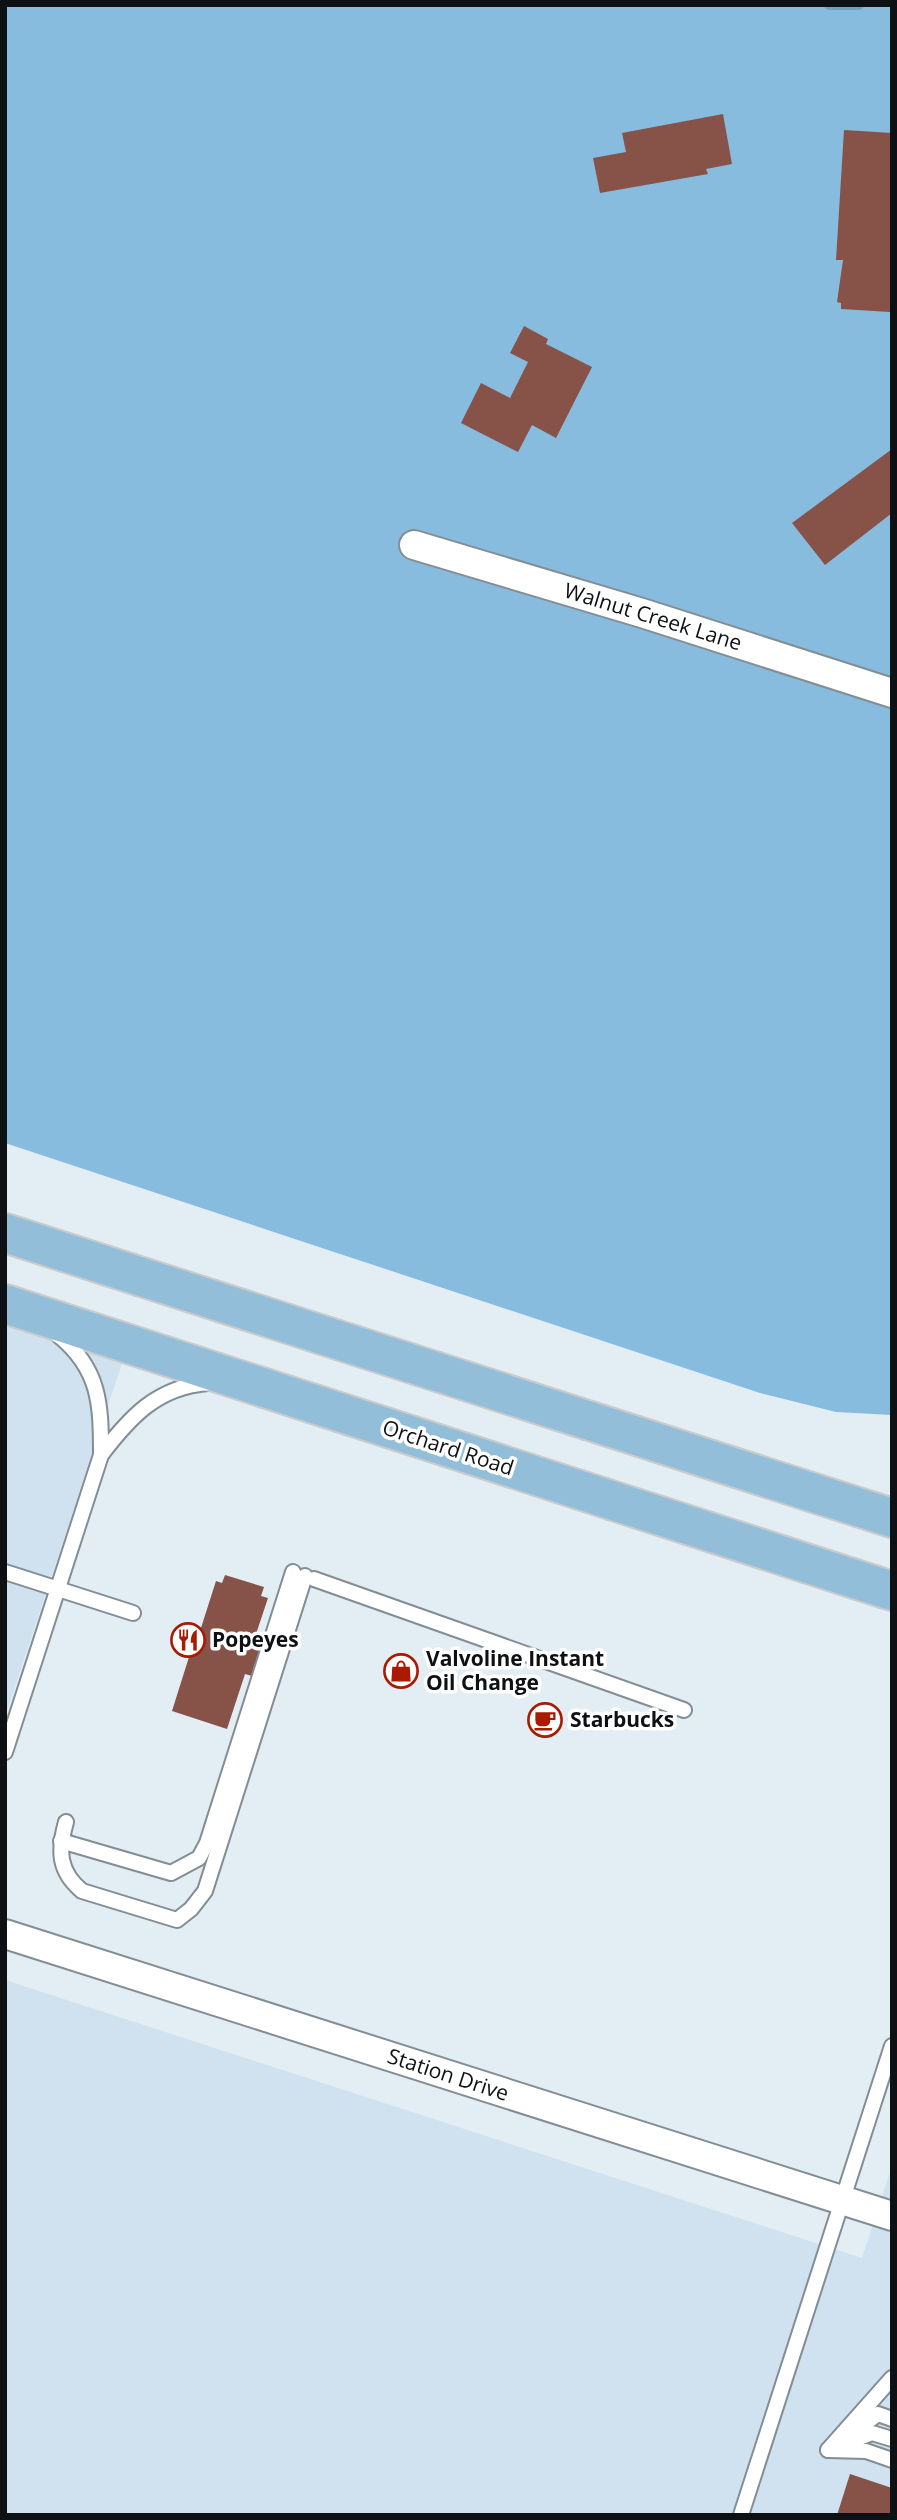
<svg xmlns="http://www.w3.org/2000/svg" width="897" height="2520" font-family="'Open Sans',sans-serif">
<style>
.built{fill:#d0e2ef}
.forest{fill:#88bcde}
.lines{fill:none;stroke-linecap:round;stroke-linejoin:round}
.stream{stroke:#6ea1c2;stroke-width:10}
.building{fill:#875248}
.lane-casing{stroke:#838d94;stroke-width:18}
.street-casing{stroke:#838d94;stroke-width:32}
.primary-casing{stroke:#cacbcb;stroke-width:42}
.lane{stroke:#fff;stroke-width:14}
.street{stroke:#fff;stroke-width:28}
.primary{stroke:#92bed9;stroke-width:38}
.labels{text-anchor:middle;stroke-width:7;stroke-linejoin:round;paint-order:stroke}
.street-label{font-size:21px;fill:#0e1114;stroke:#fff}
.poi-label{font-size:21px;font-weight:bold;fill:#0e1114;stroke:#fff;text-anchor:start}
</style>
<rect width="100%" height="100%" fill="#e2edf4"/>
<g class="built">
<polygon points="5,1324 123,1360 5,1717"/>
<polygon points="5,1980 862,2258 892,2166 892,2515 5,2515"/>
</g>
<polygon class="forest" points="5,5 892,5 892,1415 836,1412 760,1393 5,1143"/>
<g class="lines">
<polyline class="stream" points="829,5 859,5"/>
</g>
<g class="building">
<polygon points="723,114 732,164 706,169 708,174 600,193 593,158 626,152 622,133"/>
<polygon points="844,130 892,133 890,312 841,309 841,303 837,302 843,260 836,260"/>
<polygon points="524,326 548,339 546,344 592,367 556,438 532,425 518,452 461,423 481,383 510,398 528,362 510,353"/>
<polygon points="892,449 892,513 825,565 792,523"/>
<polygon points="225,1575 264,1587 261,1596 268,1598 254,1640 262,1643 252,1676 245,1674 227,1729 172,1711 189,1657 183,1655 192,1628 200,1631 216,1581 222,1583"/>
<polygon points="850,2474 892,2488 892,2515 837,2515"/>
</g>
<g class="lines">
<g class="lane-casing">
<g id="lane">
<path d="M58,1335C100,1369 101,1404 101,1455C130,1417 157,1387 208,1383"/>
<polyline points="5,1572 133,1613"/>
<polyline points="314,1579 684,1710"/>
<polyline points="5,1752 101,1455"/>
<path d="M66,1822C58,1850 58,1871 82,1891L177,1920L191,1909L205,1891L305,1576"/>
<polyline points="61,1841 171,1873 199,1858 207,1843 293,1572"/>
<polyline points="847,2437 878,2414 892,2419"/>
<polyline points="849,2442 872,2433 892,2439"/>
<polyline points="828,2450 892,2378"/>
<polyline points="828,2450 866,2451 892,2460"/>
<polyline points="741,2515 892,2046"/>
</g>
</g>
<g class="street-casing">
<g id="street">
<polyline points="414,545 642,613 892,693"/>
<polyline points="5,1934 892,2216"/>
</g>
</g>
<g class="primary-casing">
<g id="primary">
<polyline points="5,1233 892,1518"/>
<polyline points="5,1304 892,1591"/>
</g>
</g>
<use href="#lane" class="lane"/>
<use href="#street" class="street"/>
<use href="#primary" class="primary"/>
</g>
<defs>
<g id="restaurant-ring" transform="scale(1.75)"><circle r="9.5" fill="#fff" stroke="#aa1a00" stroke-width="1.5"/><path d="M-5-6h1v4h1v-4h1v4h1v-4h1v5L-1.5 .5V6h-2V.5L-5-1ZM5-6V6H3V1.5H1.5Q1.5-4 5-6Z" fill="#aa1a00"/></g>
<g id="shop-ring" transform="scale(1.75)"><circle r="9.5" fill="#fff" stroke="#aa1a00" stroke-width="1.5"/><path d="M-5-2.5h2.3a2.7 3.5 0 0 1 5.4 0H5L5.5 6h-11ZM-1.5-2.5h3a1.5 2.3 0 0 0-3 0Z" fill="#aa1a00"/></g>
<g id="cafe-ring" transform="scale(1.75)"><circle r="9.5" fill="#fff" stroke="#aa1a00" stroke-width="1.5"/><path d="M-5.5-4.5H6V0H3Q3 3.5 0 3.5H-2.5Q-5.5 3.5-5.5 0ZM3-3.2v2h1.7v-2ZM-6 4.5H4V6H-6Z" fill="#aa1a00"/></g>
</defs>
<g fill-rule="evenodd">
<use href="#restaurant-ring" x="188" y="1640"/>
<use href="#shop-ring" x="401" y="1671"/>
<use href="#cafe-ring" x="545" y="1720"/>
</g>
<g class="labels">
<g class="street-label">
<text transform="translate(653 617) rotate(17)" y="7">Walnut Creek Lane</text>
<text transform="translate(448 1448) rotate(18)" y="7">Orchard Road</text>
<text transform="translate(448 2075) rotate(18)" y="7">Station Drive</text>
</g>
<g class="poi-label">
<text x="212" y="1647">Popeyes</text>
<text x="426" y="1666">Valvoline Instant<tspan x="426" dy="24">Oil Change</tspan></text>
<text x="570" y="1727">Starbucks</text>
</g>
</g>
<rect width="897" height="2520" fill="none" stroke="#0e1114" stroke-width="14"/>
</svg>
